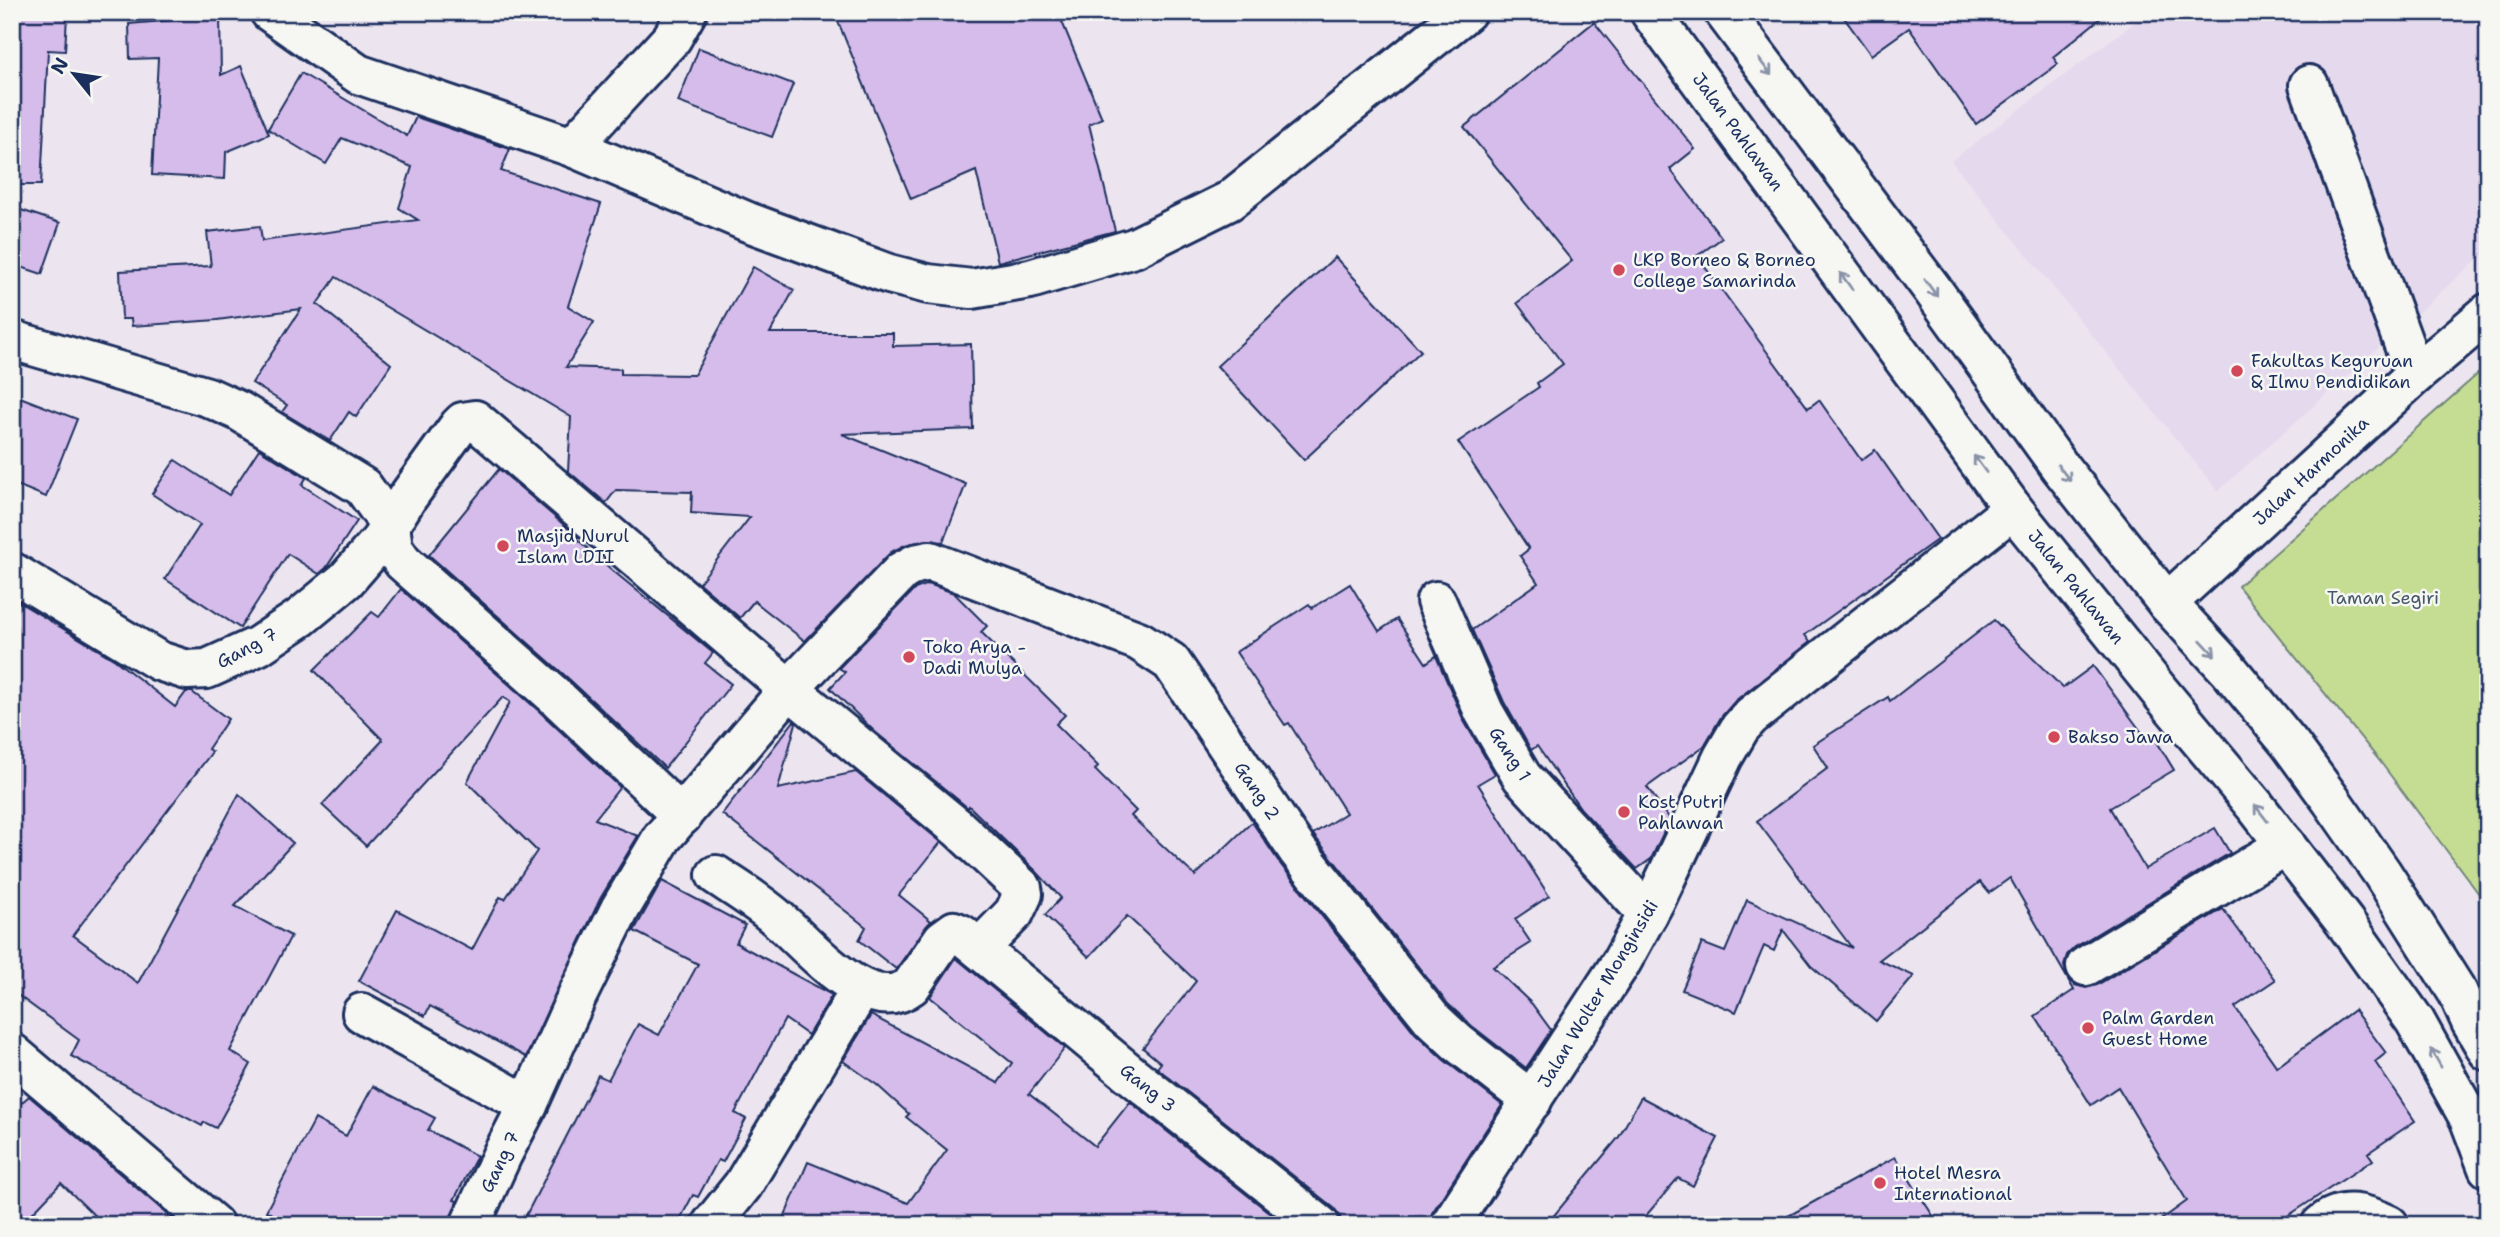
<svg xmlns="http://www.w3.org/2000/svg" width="2500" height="1237" font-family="'Shantell Sans',sans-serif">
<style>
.built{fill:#e5d9ee}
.green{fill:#c5dd93;stroke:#708678;stroke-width:2}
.building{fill:#d6bcea;stroke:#1b2f5e;stroke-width:2}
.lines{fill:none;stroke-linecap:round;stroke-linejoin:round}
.minor-casing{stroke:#1b2f5e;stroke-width:44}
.minor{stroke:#f6f6f2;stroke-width:38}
.oneway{stroke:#8892a8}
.poi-dot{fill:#d1495b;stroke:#f6f6f2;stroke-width:2.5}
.labels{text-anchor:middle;stroke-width:5;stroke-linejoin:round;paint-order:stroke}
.street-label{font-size:18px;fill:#1b2f5e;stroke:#f6f6f2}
.poi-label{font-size:18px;fill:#1b2f5e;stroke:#f6f6f2;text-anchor:start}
.park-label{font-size:18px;fill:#465a6b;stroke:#f6f6f2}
</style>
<rect width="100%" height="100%" fill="#ece5f0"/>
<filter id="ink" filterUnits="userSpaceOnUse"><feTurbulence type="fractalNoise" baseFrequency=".0143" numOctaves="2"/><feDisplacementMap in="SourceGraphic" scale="14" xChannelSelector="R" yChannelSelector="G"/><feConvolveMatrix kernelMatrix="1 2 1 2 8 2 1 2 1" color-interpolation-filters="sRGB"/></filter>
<g filter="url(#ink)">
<polygon class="built" points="2148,12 2488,12 2488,250 2218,491 1951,161"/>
<polygon class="green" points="2488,365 2488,906 2379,760 2238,586"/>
<g class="building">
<polygon points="12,12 67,15 65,51 48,50 41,185 12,185"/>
<polygon points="834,12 1058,12 1102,118 1089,124 1115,231 998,262 976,171 911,199"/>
<polygon points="1840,12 2108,12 2053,57 2058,64 1976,124 1909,28 1871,55"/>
<polygon points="220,16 221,75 241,66 269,134 226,152 225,179 152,175 158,58 130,59 129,24"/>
<polygon points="1594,22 1695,149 1670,169 1722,238 1697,256 1808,408 1819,400 1861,460 1875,450 1938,539 1805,635 1810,642 1735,701 1721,717 1704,746 1647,787 1670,819 1651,859 1637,869 1581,809 1537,746 1531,750 1504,702 1472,630 1538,583 1520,556 1529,549 1458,442 1539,387 1537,383 1563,364 1517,303 1572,261 1464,127"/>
<polygon points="699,48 793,84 772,137 678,102"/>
<polygon points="301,73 407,136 416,117 510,149 501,171 601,204 568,306 594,322 566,367 621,369 621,374 694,375 753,267 794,290 770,333 893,333 893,346 971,344 973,429 842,434 966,484 943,542 926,540 905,545 891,552 805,641 754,601 740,618 699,583 750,517 691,513 692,492 616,490 606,503 568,471 571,417 336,277 317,304 391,364 356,417 349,412 330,441 282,412 287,405 252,383 301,309 217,320 132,326 131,319 122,319 120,271 211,266 207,232 260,226 262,241 418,220 399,208 412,167 342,138 326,164 268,129"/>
<polygon points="12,207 60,223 42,274 12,264"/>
<polygon points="1335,257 1421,351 1304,460 1217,366"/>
<polygon points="12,394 77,419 46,497 12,483"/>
<polygon points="259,449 306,478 302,485 357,521 326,568 319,574 288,554 240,628 165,579 200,525 152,494 175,460 229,495"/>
<polygon points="499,469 578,537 577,539 612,570 713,653 705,663 731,684 665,768 570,680 429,555"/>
<polygon points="928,584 954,593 987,626 981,632 1065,715 1056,724 1098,766 1095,770 1136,811 1131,816 1195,876 1252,822 1281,865 1415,1033 1444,1060 1502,1105 1432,1213 1427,1225 1341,1225 1340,1216 1334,1208 1157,1068 1161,1063 1143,1048 1196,981 1127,916 1089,957 1045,915 1061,898 1037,872 969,806 968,808 874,731 830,688 845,672 839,668 915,589"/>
<polygon points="1350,584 1379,631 1397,619 1426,663 1436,656 1464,721 1495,774 1478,784 1549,896 1515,919 1531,943 1493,967 1532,1004 1551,1030 1526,1068 1472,1026 1448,1004 1316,838 1313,834 1346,813 1289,723 1285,725 1236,652 1309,604 1312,608"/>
<polygon points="401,589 540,712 620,787 595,819 638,836 600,899 526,1057 430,1006 425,1016 359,981 397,910 472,950 500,897 505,899 537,851 467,782 510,702 503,697 366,846 322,805 383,740 314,670 372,612 379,617"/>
<polygon points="12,598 115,660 175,707 186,692 192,692 228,719 208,749 212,752 73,935 138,983 239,794 293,843 235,906 291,936 230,1051 251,1064 216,1128 204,1122 202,1126 71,1056 79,1040 12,991"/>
<polygon points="1994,620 2063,688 2093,666 2148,741 2154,737 2174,770 2110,808 2145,869 2215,828 2230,853 2075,947 2067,955 2064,966 2068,978 2075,985 2086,988 2097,985 2223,909 2275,980 2235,1007 2277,1067 2354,1010 2386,1053 2375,1062 2415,1121 2368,1153 2373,1160 2274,1225 2154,1225 2187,1201 2118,1087 2091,1105 2035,1016 2074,990 2010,878 1989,893 1980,882 1879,960 1914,976 1876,1021 1811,966 1783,930 1774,951 1764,946 1736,1012 1682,990 1702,943 1725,952 1747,900 1852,948 1757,821 1828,768 1813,745 1888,697 1890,701"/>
<polygon points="794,721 796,723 778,789 856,772 941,842 899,895 931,921 896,969 859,940 866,927 722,814"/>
<polygon points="662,881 745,925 736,943 832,995 808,1035 785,1019 735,1113 746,1119 723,1162 718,1160 698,1197 693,1195 677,1225 521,1225 598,1075 608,1080 638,1024 659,1035 698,964 634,931"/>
<polygon points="956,958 1065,1048 1029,1094 1095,1146 1130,1102 1285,1225 781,1225 808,1162 908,1203 947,1150 906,1117 909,1114 877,1085 843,1061 871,1015 998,1083 1012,1063 930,997"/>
<polygon points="373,1086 435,1118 428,1130 477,1156 454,1200 457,1201 449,1225 292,1225 266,1211 315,1119 346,1136"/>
<polygon points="29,1096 180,1225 104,1225 61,1183 21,1225 12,1225 12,1111"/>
<polygon points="1641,1097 1718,1138 1693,1186 1678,1178 1638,1225 1546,1225 1619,1137"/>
<polygon points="1895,1157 1939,1225 1772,1225"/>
</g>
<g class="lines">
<g class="minor-casing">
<g id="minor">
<polyline points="270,12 358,74 572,147 748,222 889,274 928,284 972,289 1030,279 1134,248 1229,201 1466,12"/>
<polyline points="1650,12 2013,509 2160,692 2256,807 2344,921 2415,1021 2469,1118 2488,1168"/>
<polyline points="1724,12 1932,289 2060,467 2167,603 2228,669 2290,744 2331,800 2382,873 2458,993 2471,1022 2488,1051"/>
<polyline points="2309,85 2415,375"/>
<polyline points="572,147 672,38 687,12"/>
<polyline points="12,340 208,397 239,411 363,487 390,525 393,548 403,562 555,696 682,816"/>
<polyline points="12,572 159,661 187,670 207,669 258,646 300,618 346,580 380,541 407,498 459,426 463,422 475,420 789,689 958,828 1022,888 1023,894 1014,913 979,949"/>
<polyline points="1436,601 1484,712 1522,777 1648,914"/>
<polyline points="2167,603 2415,375 2488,313"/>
<path d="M716,875C737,889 759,902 778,919C809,945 868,1019 911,986L943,939L954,931L961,934L1129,1073L1320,1225"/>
<polyline points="2086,966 2286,845"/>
<polyline points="362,1013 528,1105"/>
<polyline points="12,1053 214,1225"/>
<polyline points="470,1225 502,1155 528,1105 577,996 620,909 662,838 789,689 902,571 915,564 930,561 1139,641 1171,662 1298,851 1432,1019 1458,1043 1532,1101"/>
<polyline points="711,1225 743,1185 861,989"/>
<polyline points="1450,1225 1622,961 1656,899 1723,757 1740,728 1751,716 2013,509"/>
<path d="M2321,1225C2343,1206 2366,1214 2389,1225"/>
</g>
</g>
<use href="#minor" class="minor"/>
</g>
<defs><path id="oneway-shaft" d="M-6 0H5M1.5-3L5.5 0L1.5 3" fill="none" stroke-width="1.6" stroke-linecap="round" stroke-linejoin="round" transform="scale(1.75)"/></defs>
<g class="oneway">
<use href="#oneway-shaft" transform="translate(1765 67) rotate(53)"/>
<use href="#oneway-shaft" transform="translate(1846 281) rotate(-126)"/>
<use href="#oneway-shaft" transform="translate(1931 288) rotate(54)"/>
<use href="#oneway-shaft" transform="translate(1980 464) rotate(-126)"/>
<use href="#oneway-shaft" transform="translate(2064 473) rotate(52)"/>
<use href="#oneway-shaft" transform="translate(2208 648) rotate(47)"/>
<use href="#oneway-shaft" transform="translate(2261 813) rotate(-128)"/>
<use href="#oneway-shaft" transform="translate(2436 1058) rotate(-119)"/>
</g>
</g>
<g class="poi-dot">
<circle cx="1619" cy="270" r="7"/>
<circle cx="2237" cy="371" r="7"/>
<circle cx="503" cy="546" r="7"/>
<circle cx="909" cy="657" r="7"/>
<circle cx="2054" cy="737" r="7"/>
<circle cx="1624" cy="812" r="7"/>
<circle cx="2088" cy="1028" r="7"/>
<circle cx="1880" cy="1183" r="7"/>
</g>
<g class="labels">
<g class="street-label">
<text transform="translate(1738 132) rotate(54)" y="6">Jalan Pahlawan</text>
<text transform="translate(2311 471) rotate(-43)" y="6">Jalan Harmonika</text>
<text transform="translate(2076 587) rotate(51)" y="6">Jalan Pahlawan</text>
<text transform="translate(247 648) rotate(-28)" y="6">Gang 7</text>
<text transform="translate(1510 754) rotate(57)" y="6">Gang 1</text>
<text transform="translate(1257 791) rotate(56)" y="6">Gang 2</text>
<text transform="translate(1598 994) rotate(-59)" y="6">Jalan Wolter Monginsidi</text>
<text transform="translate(1148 1088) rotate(39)" y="6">Gang 3</text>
<text transform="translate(500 1162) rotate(-64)" y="6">Gang 7</text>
</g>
<g class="poi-label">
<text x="1633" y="266">LKP Borneo &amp; Borneo<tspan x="1633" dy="21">College Samarinda</tspan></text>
<text x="2251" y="367">Fakultas Keguruan<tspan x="2251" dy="21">&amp; Ilmu Pendidikan</tspan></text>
<text x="517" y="542">Masjid Nurul<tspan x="517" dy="21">Islam LDII</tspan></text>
<text x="923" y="653">Toko Arya -<tspan x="923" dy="21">Dadi Mulya</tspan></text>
<text x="2068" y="743">Bakso Jawa</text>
<text x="1638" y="808">Kost Putri<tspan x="1638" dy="21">Pahlawan</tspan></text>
<text x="2102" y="1024">Palm Garden<tspan x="2102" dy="21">Guest Home</tspan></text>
<text x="1894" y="1179">Hotel Mesra<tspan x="1894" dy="21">International</tspan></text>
</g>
<g class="park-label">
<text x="2383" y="604">Taman Segiri</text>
</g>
</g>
<rect width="2500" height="1237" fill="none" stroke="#f6f6f2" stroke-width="42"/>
<rect x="21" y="21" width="2458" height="1195" fill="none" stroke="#1b2f5e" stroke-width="2.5" filter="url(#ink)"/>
<g transform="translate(74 74) rotate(300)" stroke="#f6f6f2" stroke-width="5" paint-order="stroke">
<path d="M0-5L12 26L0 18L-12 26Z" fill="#1b2f5e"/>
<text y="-10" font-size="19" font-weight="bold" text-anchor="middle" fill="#1b2f5e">N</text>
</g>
</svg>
